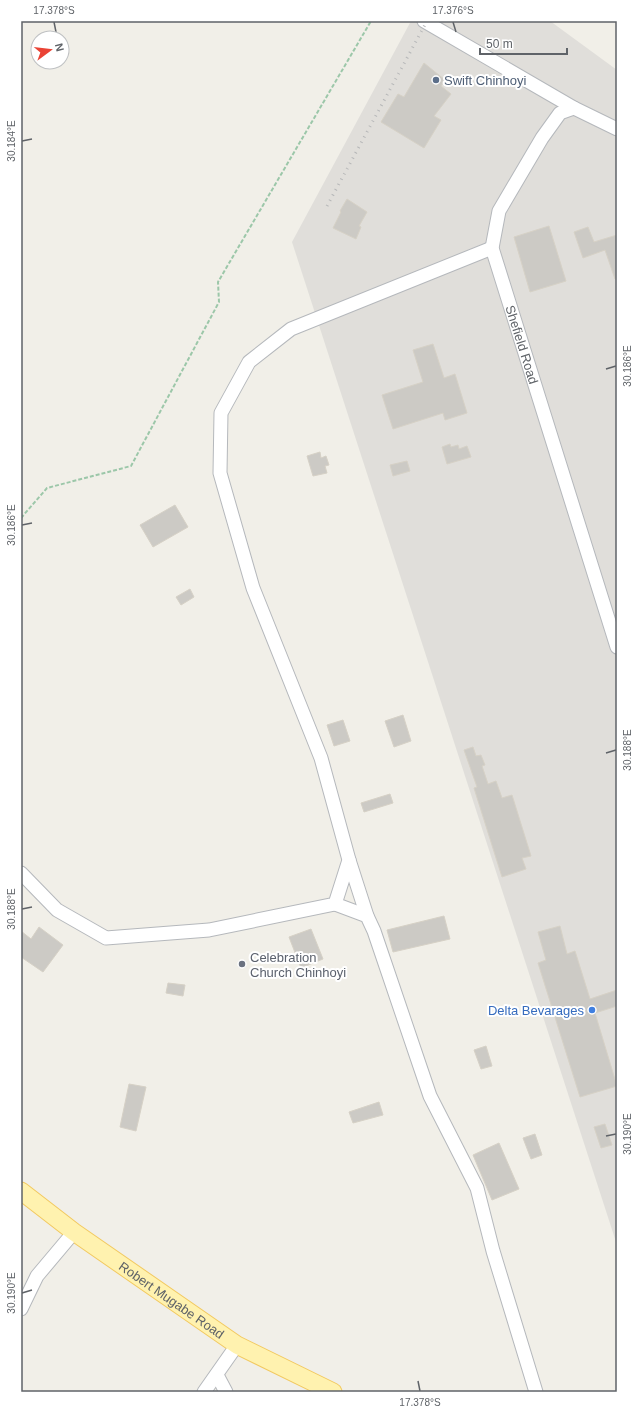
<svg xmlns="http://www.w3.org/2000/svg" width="638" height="1413" font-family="Helvetica,sans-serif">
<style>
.industrial{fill:#e0deda}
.building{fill:#cccac5;stroke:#d6d1c6}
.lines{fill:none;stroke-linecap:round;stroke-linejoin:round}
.minor-casing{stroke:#b5b8bc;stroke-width:15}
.major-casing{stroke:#f2c960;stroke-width:19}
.path{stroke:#9cc7a9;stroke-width:2;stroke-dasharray:4 2;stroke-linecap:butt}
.minor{stroke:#fff;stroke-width:13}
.major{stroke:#fff2af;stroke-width:17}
.rail{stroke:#b6b7b8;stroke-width:3;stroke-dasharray:1 5;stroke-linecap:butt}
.ticks{fill:none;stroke:#5f6368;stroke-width:1.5}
.service-dot{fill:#5c6f8a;stroke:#fff;stroke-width:1.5}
.worship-dot{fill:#6b7280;stroke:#fff;stroke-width:1.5}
.shop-dot{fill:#3f7fe0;stroke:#fff;stroke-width:1.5}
.labels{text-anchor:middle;stroke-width:4;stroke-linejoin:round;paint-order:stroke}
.service-label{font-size:13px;fill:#4e5e75;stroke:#fff;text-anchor:start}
.street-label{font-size:13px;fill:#5f6368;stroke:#fff}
.worship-label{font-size:13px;fill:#5b616d;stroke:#fff;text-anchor:start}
.shop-label{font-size:13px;fill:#366cbe;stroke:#fff;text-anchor:end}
.neatline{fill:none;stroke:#5f6368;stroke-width:1.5}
.ticks-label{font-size:10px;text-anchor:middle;fill:#5f6368}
</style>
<rect width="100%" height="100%" fill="#f1efe8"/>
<polygon class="industrial" points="411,21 550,21 617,70 617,1245 292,242"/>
<g class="building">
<polygon points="424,63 445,80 441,86 451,94 434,116 441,120 424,148 381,122 398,94 404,97"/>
<polygon points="347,199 367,212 359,226 361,227 356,239 333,228 341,212 340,211"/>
<polygon points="549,226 566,281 530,292 514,237"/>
<polygon points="588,227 594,242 617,235 617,279 615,279 605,250 583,258 574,232"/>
<polygon points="433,344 444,378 455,374 467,413 445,420 443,413 393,429 382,395 423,382 413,350"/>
<polygon points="450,444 451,447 458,445 459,449 467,446 471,457 447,464 442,447"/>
<polygon points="320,452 321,458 326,456 329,465 325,466 327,473 313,476 307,456"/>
<polygon points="407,461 410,471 393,476 390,465"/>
<polygon points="175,505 188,527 153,547 140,525"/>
<polygon points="190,589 194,597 181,605 176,597"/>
<polygon points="403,715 411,741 394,747 385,721"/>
<polygon points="343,720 350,741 334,746 327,725"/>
<polygon points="473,747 476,756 481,755 485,765 482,766 488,784 496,781 502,798 512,795 531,856 522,858 526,869 502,877 474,788 477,787 464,750"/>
<polygon points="390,794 393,803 364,812 361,803"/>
<polygon points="444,916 450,939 393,952 387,930"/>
<polygon points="560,926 567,954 575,951 590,999 617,990 617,1006 595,1013 617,1086 580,1097 538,963 546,960 538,932"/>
<polygon points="39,927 63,945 43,972 21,957 21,931 31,939"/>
<polygon points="311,929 323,959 301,968 289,937"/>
<polygon points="168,983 185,985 183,996 166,993"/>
<polygon points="486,1046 492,1066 481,1069 474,1050"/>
<polygon points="129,1084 146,1087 136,1131 120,1127"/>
<polygon points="379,1102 383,1115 353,1123 349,1112"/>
<polygon points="605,1124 612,1145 601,1148 594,1127"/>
<polygon points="535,1134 542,1155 531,1159 523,1138"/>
<polygon points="499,1143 519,1189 492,1200 473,1155"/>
</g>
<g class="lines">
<g class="minor-casing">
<g id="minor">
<polyline points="424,21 574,108"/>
<path id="s1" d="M617,129L574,108L560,113L542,138L499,211L492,248L617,647"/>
<polyline points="349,860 367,916"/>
<polyline points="21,873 57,910 106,938 209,930 335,904 349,860 321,758 253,588 220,473 221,413 249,362 291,329 492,248"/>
<polyline points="335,904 367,916 374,931 430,1096 477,1188 493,1251 536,1392"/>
<polyline points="21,1309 37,1276 74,1232"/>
<polyline points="217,1375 226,1392"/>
<polyline points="204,1392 237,1345"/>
</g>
</g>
<g class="major-casing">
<g id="major">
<path id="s2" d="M21,1191L74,1232L237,1345L333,1392"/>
</g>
</g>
<polyline class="path" points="21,518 47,488 131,466 219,302 218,282 371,21"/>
<use href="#minor" class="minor"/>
<use href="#major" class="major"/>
<polyline class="rail" points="327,206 427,21"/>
</g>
<path class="ticks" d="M54,22L56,32M453,22L456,32M22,141L32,139M606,369L616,366M22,525L32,523M606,753L616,750M22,909L32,907M606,1136L616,1134M22,1293L32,1290M418,1381L420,1391"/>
<circle class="service-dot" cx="436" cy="80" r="4"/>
<circle class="worship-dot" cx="242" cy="964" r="4"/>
<circle class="shop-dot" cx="592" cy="1010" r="4"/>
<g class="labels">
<g class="service-label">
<text x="444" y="85">Swift Chinhoyi</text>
</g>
<g class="street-label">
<text dy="5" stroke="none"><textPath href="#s1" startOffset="317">Shefield Road</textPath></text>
<text dy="5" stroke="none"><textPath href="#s2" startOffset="186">Robert Mugabe Road</textPath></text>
</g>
<g class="worship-label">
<text x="250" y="962">Celebration<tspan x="250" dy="15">Church Chinhoyi</tspan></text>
</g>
<g class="shop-label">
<text x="584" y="1015">Delta Bevarages</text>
</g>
</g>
<rect width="638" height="1413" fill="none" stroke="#ffffff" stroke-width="44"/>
<g transform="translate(50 50) rotate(75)"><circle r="19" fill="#ffffff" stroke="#bfc1c3"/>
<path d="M0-3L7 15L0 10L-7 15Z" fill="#ea4335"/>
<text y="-6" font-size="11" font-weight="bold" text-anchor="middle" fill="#5f6368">N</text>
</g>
<path d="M480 48v6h87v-6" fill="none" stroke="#5f6368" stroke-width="2"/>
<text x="486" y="48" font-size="12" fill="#5f6368" stroke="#ffffff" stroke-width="3" paint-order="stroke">50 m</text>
<rect x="22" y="22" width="594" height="1369" class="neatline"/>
<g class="ticks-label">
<text x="54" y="14">17.378°S</text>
<text x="453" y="14">17.376°S</text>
<text transform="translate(11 141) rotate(-90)" y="4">30.184°E</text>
<text transform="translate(627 366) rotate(-90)" y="4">30.186°E</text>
<text transform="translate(11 525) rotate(-90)" y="4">30.186°E</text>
<text transform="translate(627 750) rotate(-90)" y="4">30.188°E</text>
<text transform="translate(11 909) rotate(-90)" y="4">30.188°E</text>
<text transform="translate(627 1134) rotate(-90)" y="4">30.190°E</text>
<text transform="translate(11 1293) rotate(-90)" y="4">30.190°E</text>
<text x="420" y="1406">17.378°S</text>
</g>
</svg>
